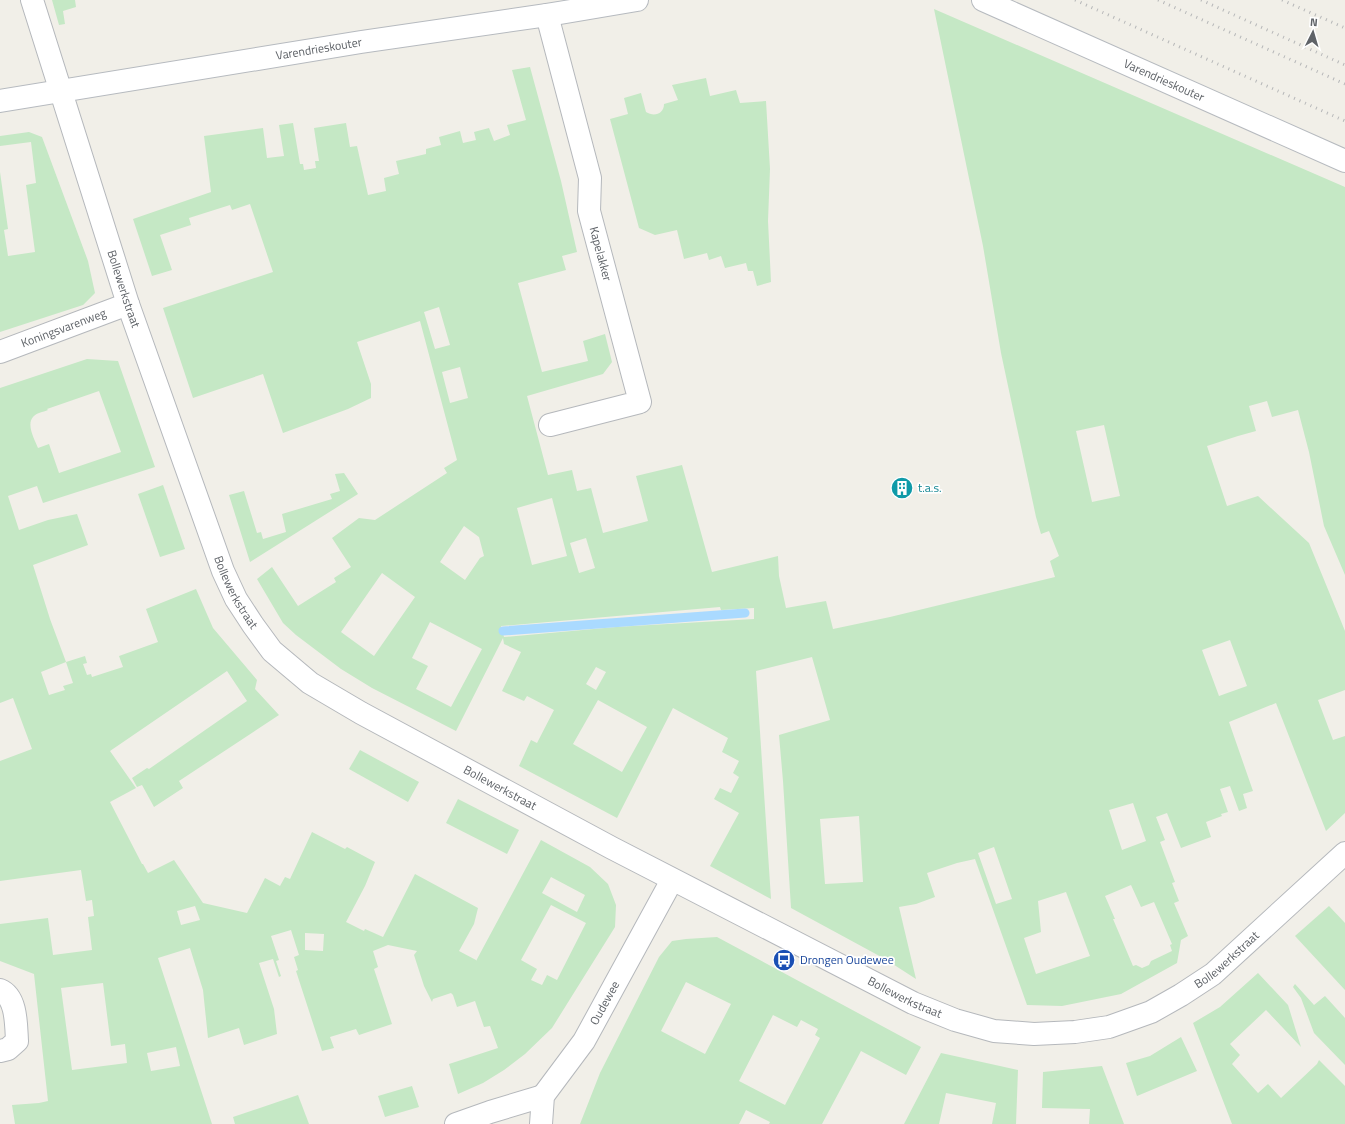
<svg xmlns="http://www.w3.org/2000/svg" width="1345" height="1124" font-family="'Titillium Web',sans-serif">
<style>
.green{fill:#c5e8c5;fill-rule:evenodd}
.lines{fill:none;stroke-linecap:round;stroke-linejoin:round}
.stream{stroke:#aadaff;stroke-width:9}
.street-casing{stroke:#b5b8bc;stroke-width:24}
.secondary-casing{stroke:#b6babf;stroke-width:24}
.street{stroke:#fff;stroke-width:22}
.secondary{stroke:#fff;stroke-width:22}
.rail{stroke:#b6b7b8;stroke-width:3;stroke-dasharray:1 5;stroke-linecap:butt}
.labels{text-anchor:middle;stroke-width:3.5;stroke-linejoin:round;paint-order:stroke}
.street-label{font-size:12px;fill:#5f6368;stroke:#fff}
.culture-label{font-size:12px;fill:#0d838f;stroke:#fff;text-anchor:start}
.transit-label{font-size:12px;fill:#164399;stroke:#fff;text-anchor:start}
</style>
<rect width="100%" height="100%" fill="#f1efe8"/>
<g class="green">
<polygon points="52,0 75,0 76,7 63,11 65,24 59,25"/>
<path d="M934,9L1345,187V575L1324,526L1309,452L1298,410L1272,417L1267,401L1249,406L1256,431L1238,436L1207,446L1227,506L1258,496L1309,543L1345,631V690L1318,700L1333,740L1345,736V813L1326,831L1276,703L1229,722L1253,791L1243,794L1247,808L1239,811L1230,786L1220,789L1228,812L1221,814L1222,816L1206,822L1211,837L1181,848L1167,813L1156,817L1165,840L1160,842L1175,882L1172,883L1179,901L1174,903L1188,936L1181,940L1177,963L1121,994L1062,1006L1027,1005L975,859L957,863L927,873L935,897L916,904L899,907L916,979L885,959L791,908L783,781L779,735L830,720L812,657L756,671L771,899L710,866L739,813L714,799L720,788L731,793L739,777L733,773L739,761L722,752L728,738L673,708L617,818L519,766L531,740L537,743L554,710L527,696L524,701L502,691L521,652L504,644L503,638L456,731L372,688L341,669L296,635L283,623L257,579L272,567L298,606L336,582L334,578L351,567L332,538L359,518L375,520L447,473L444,468L457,460L420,321L357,342L371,384V398L348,409L283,433L263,374L193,398L163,308L273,272L250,204L232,210L230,205L189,218L191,225L160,235L172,270L152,276L133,219L211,192L204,136L263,128L267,158L284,156L279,125L293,123L300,164H303L304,170L316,168L315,161H319L314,128L346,123L350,147L357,146L368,195L386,191L384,178L399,174L396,161L426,154V149L441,145L439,137L460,131L463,143L476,140L474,132L489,128L494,141L510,135L507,125L526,120L512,70L530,67L561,181L577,252L562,256L566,270L518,283L542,372L588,361L583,341L605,334L612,362L603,374L527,396L548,475L572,470L577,491L591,488L603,533L648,521L636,476L682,465L712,572L778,556L779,576L786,608L826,601L833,629L890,617L1055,577L1050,561L1059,556L1049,531L1041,534L1036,517L1001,353L983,246ZM439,307L450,345L435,349L424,312ZM460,367L468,398L450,403L442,372ZM1104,425L1120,496L1092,502L1076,431ZM552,498L567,556L532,565L517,508ZM464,526L479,537L484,556L480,558L465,580L440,562ZM586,538L595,568L579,573L570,543ZM382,573L415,597L374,656L341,632ZM720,607L721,610L754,608V619L616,627L504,637L501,626ZM430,622L482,649L451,707L416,689L428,666L412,658ZM1230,640L1247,686L1219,696L1202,650ZM596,667L606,672L596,690L586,684ZM598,700L647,727L622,772L573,744ZM1133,803L1146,841L1122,850L1109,810ZM859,816L863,882L825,884L820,819ZM994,847L1012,899L996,904L978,853ZM1131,885L1141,907L1154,902L1172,944L1170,945L1172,951L1151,961L1149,965L1142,968L1136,965L1133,966L1113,919H1115L1105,896ZM1066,892L1090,956L1036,974L1024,938L1041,932L1038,901Z"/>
<path d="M706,78L710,96L736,90L740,103L766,101L770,169L768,221L771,282L757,286L753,271H748L746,263L725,268L721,256L709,260L707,253L684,259L677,230L655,235L639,228L610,119L628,114L624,98L641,93L646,112C654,117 664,114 664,104L678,100L672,85Z"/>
<polygon points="29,132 42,137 88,261 95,293 83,305 0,332 0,172 8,229 4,230 8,256 35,252 26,185 36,183 31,142 0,146 0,136"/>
<path d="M87,359L118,361L155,467L43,503L37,486L8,496L19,530L48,520L77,514L88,545L33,565L50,619L66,662L85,656L87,663L83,664L87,675L91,674L92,677L123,667L119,656L158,642L146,609L196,589L213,628L257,680L255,689L279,715L179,781L183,788L154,807L142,785L137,787L132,778L147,768L149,769L247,701L227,671L110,751L136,788L110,802L142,864H143L148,873L174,860L203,903L247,913L265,878L280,886L285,877L290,879L312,832L345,849L347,847L375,862L365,886L346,922L364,931L365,929L383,937L415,874L478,908L474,924L459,951L476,960V961L541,840L590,867L608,884L616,905L615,927L552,1028L525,1054L504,1070L483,1083L458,1094L449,1064L498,1048L490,1026L484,1027L475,1001L457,1007L453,995L451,993L433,999L432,1002L424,986L414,955L417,951L388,945L373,951L378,967L374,969L392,1024L359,1035L356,1029L330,1037L334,1048L322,1051L296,971L298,970L294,957L299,955L291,930L271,936L279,960L276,961L281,976L279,977L273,959L259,963L274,1009L277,1034L244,1045L239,1028L208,1038L203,990L190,948L158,958L212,1124H15L12,1105L39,1103L48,1101L34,974L0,961V924L48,918L53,955L92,950L88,917L94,916L92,900L86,901L81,870L0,881V761L32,749L13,698L0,703V388ZM99,391L121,452L59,473L49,444L38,448C35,440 26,425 33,417C36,413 43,412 48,410L47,409ZM66,662L73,683L63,686L65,690L49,695L41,672ZM551,877L585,895L577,912L542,893ZM551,905L586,923L557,980L547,975L542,985L531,980L537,969L521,960ZM195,906L200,920L181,925L177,911ZM305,933L324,934L323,951L305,950ZM103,983L111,1046L125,1044L127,1063L72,1070L61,988ZM176,1047L180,1066L151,1071L147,1053Z"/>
<polygon points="344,473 358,494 250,562 229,495 244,491 257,533 261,532 263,539 286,532 282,514 332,499 330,494 340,491 335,474"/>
<polygon points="163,485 185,549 160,557 138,494"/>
<polygon points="360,750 419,782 408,802 349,769"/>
<polygon points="458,799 519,830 507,854 446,823"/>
<polygon points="1329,906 1345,923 1345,990 1295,936"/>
<path d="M717,937L921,1047L906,1075L861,1051L822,1124H769L770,1122L746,1110L739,1124H580L600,1073L659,957L672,941L686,939ZM686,982L731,1004L705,1054L661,1031ZM773,1015L797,1027L801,1020L818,1029L815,1035L820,1038L785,1105L739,1081Z"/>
<polygon points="1258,973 1288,1005 1301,1047 1266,1010 1230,1044 1240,1055 1232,1064 1258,1093 1268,1084 1281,1098 1317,1064 1319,1060 1345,1086 1345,1124 1232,1124 1193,1023 1220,1007"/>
<polygon points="1295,984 1314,1005 1325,996 1345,1018 1345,1065 1314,1033 1301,998 1293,987"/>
<polygon points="1181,1037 1197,1071 1137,1096 1126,1063 1150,1056"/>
<polygon points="941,1053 1018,1070 1016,1124 992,1124 996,1103 946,1093 939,1124 904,1124"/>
<polygon points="1102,1066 1124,1124 1089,1124 1090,1109 1042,1108 1043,1072"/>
<polygon points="412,1086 419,1107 385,1117 378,1096"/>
<polygon points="298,1095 309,1124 235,1124 233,1117"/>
</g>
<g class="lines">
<polyline class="stream" points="503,631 745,613"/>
<g class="street-casing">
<g id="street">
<path id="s1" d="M32,0L128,304L223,571L236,599L253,625L272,651L310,683L361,713L612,848L913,1003L955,1020L994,1031L1034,1034L1075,1032L1109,1027L1151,1012L1181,995L1213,974L1345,853"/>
<path id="s2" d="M547,15L590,178L589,211L640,402L550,425"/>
<path id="s3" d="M0,352L128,304"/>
<path d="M0,990C17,997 16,1025 17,1041L8,1049L0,1051"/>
<polyline points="456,1124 490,1112 543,1096"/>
<path id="s4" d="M541,1124L543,1096L584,1041L672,880"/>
</g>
</g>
<g class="secondary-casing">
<g id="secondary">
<path id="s5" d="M983,0L1345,161"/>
<path id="s6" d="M0,101L361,42L547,15L637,0"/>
</g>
</g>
<use href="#street" class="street"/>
<use href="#secondary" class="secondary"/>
<g class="rail">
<polyline points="1075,0 1345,121"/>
<polyline points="1158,0 1345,84"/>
<polyline points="1201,0 1345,65"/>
<polyline points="1282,0 1345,28"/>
</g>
</g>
<defs>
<g id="building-disc" transform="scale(1.15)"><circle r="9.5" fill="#0f9aa8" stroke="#fff"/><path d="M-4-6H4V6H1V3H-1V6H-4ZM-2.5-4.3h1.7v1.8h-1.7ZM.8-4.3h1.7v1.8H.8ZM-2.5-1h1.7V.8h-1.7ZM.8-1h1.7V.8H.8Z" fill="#fff"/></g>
<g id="bus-disc" transform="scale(1.15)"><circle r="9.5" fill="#1a4fb4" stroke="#fff"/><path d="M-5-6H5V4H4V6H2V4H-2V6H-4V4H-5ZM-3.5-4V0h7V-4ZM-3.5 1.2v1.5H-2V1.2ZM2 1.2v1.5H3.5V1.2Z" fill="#fff"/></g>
</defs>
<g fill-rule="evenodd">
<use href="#building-disc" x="902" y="488"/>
<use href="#bus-disc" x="784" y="960"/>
</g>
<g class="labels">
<g class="street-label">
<text dy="4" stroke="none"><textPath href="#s6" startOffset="323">Varendrieskouter</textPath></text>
<text dy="4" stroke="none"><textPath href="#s5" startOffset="198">Varendrieskouter</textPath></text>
<text dy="4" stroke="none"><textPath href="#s2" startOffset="246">Kapelakker</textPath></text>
<text dy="4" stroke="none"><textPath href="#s1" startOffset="303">Bollewerkstraat</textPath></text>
<text dy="4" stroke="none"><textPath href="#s3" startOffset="68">Koningsvarenweg</textPath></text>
<text dy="4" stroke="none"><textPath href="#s1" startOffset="627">Bollewerkstraat</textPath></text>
<text dy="4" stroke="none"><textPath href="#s1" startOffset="963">Bollewerkstraat</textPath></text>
<text dy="4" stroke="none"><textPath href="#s1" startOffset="1767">Bollewerkstraat</textPath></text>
<text dy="4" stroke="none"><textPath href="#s1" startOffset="1419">Bollewerkstraat</textPath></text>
<text dy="4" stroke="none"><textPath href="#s4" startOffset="140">Oudewee</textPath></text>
</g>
<g class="culture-label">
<text x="918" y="492">t.a.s.</text>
</g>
<g class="transit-label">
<text x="800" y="964">Drongen Oudewee</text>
</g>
</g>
<g transform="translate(1313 32) rotate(5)" stroke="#ffffff" stroke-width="3" paint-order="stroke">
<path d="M0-3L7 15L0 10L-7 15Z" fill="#5f6368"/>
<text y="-6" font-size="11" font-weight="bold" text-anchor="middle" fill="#5f6368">N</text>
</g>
</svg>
